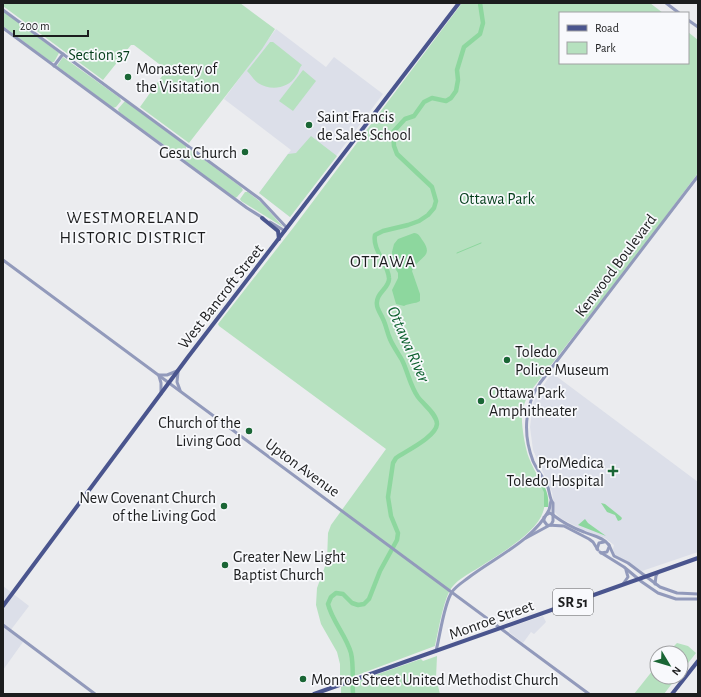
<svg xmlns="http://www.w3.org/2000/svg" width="701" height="697" font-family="'Alegreya Sans',sans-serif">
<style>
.built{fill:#dcdfe9}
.green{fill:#b6e1bf}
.water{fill:#8dd79e}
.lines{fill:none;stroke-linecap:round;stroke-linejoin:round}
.stream{stroke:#8dd79e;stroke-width:1}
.river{stroke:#8dd79e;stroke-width:4.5}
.minor{stroke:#929abb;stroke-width:3}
.major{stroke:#4a558e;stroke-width:4}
.poi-dot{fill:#1a6635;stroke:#f8f9fc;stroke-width:1.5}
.labels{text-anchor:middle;stroke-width:3.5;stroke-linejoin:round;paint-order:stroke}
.shield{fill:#f8f9fc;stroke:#5e5f61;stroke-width:1}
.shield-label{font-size:15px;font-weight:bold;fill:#1c1d1e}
.park-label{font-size:16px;fill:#053f1c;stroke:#f8f9fc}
.poi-label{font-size:16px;fill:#1c1d1e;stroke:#f8f9fc;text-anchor:start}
.street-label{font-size:16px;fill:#1c1d1e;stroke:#f8f9fc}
.neighbourhood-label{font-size:17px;letter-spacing:1px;fill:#1c1d1e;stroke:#f8f9fc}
.water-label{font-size:17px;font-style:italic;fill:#0b602d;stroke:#f8f9fc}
</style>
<rect width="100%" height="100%" fill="#ebecef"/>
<g class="built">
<polygon points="276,29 326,67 334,57 383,94 290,217 259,193 291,150 224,99"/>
<polygon points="552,373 698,482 698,552 642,571 615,555 613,549 614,545 605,538 583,530 560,518 555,512 552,492 533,450 530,427 533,404 536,396"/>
<polygon points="3,586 29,606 10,631 23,642 3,670"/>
<polygon points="543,616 546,622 534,634 531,632 523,643 509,632 510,627"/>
</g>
<g class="green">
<polygon points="3,3 240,3 275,29 262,49 189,143 140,107 165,72 165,69 163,67 134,45 131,45 103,80 3,6"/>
<path d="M462,3H650L663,13H560V63H688V32L698,40V173L634,259L529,393C526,399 523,406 522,413C521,424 525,448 529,458C536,476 550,491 543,512C536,534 495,557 475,570C468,574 459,579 453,586C444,595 438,633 435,646L344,680H340V664L337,652L321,624L316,605L317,588L327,561L328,533L331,525L386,449L219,326L218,324L293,228Z"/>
<polygon points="3,11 59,53 54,62 51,62 3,26"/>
<path d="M270,42H273L302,65C299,68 299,73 296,76C288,89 270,91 258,83C254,80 251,75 247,71Z"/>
<polygon points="63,57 120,98 121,101 116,107 113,108 57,66"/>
<polygon points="303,70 316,81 293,111 279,101"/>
<polygon points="125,101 186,146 186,149 182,156 179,156 119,112 118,109"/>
<polygon points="311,136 337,156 290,217 259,193 288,154 296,153"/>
<polygon points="191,150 241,187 243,190 237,197 235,198 185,161 184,158 189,151"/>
<polygon points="245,192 248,192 263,204 283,227 241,201 240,199"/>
<polygon points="677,643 688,646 696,653 681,672 681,653 667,653"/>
<polygon points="437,656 436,678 440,694 341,694 341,687 421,659 423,661"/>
<polygon points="657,665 657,677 677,677 664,694 634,694"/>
</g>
<g class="water">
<path d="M414,233C419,233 420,237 423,241C434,257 419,256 412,271L420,294V301C415,304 409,303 404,306L396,304L392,290L398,278V273L393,265L392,252L394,244L398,239Z"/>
<path d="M538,477C545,483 550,498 548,507H544V493Z"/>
<polygon points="601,503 605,504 620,516 622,518 621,520 618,521 615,515 607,512"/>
<polygon points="585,519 588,523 606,536 578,525"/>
</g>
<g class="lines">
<polyline class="stream" points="457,253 481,243"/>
<path class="river" d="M353,694C352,680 354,666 351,653C346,635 332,621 328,604L331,597L336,593L343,594L352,603L358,605L364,604L369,599L380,571L397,540L398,533L391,516L388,497L393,463L396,458C406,451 436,437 437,424C437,414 423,404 418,397C410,386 408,372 402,360C398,353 393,346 390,339C387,332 386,325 383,319C381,314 377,309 377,305C375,293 390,288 389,278C388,263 372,250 375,235L383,231L408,225L419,221L428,215L434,208L436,201L432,187L397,154L394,146L393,132L405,119L414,116L424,102L432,98L446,101L451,98L456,91L458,80L457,70L464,47L480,34L483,23L480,3"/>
<g class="minor">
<polyline points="666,3 679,13"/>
<polyline points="3,10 260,199 287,228"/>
<polyline points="688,20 698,27"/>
<polyline points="3,28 247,208 263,218"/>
<polyline points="54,66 63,54"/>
<polyline points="270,222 285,231"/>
<polyline points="3,260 589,694"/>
<polyline points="178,372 177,382 180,390"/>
<polyline points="159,375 167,375 177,371"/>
<polyline points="159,376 161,383 161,394"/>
<polyline points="546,515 550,513 553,515 553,521 551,525"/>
<path d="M553,515V503C549,498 550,491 547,485C543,477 537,470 533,461C523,435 524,406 540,383L698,176"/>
<path d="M553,515C562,522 573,528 584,532C593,536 603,537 609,545"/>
<polyline points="544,517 544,521 547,525 564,526 589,539 593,542 598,550"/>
<polyline points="526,538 550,525"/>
<polyline points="609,545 614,556 628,563 660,587 677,593 698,594"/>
<polyline points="597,549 599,543 604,542"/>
<polyline points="600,552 624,567 642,582 658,593 676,599 698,599"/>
<polyline points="601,553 607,552 609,547"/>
<polyline points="623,584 628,577 626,570"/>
<polyline points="655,584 656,576 658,572"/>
<polyline points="3,625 95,694"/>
<path d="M436,651C440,636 444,603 452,592C456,586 463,582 468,578C494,558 534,540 549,510C550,507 550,504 551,501"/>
</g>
<g class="major">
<polyline points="262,218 278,231 279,239"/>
<polyline points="3,606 188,357 459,3"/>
<polyline points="314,694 698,558"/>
<polyline points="672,694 698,661"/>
</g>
</g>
<g class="poi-dot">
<circle cx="128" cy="77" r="4"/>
<circle cx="309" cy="125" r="4"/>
<circle cx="245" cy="152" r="4"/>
<circle cx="507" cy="360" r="4"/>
<circle cx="481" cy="401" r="4"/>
<circle cx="249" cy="431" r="4"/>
<path d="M611 465h4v4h4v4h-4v4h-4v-4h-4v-4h4z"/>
<circle cx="224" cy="506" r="4"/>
<circle cx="225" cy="565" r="4"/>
<circle cx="303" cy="679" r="4"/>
</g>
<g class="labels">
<rect class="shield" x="553" y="589" width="40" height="26" rx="3"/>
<g class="shield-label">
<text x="573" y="607">SR 51</text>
</g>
<g class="park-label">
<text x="99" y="60">Section 37</text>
<text x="497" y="204">Ottawa Park</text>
</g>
<g class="poi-label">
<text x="136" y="74">Monastery of<tspan x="136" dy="18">the Visitation</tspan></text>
<text x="317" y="122">Saint Francis<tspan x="317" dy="18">de Sales School</tspan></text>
<text x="237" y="158" text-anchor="end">Gesu Church</text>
<text x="515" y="357">Toledo<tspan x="515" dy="18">Police Museum</tspan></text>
<text x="489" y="398">Ottawa Park<tspan x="489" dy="18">Amphitheater</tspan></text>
<text x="241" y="428" text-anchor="end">Church of the<tspan x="241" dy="18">Living God</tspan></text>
<text x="604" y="468" text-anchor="end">ProMedica<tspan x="604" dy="18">Toledo Hospital</tspan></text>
<text x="216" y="503" text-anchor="end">New Covenant Church<tspan x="216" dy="18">of the Living God</tspan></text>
<text x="233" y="562">Greater New Light<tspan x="233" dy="18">Baptist Church</tspan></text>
<text x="311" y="685">Monroe Street United Methodist Church</text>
</g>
<g class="street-label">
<text transform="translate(615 265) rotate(-53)" y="6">Kenwood Boulevard</text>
<text transform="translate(220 296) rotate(-52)" y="6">West Bancroft Street</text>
<text transform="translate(303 467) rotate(36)" y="6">Upton Avenue</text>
<text transform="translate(491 619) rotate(-20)" y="6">Monroe Street</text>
</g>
<g class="neighbourhood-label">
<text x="133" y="223">WESTMORELAND<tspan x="133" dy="20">HISTORIC DISTRICT</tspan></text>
<text x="383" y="267">OTTAWA</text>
</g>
<g class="water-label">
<text transform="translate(409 344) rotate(66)" y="6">Ottawa River</text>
</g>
</g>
<rect width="701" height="697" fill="none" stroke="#1c1d1e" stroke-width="8"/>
<rect x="559" y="12" width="130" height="52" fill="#f8f9fc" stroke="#a0a1a3"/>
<rect x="567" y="25" width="20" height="6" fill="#4a558e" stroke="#a0a1a3"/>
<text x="595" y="32" font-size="12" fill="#1c1d1e">Road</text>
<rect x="567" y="42" width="20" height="12" fill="#b6e1bf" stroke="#a0a1a3"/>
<text x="595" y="52" font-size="12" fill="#1c1d1e">Park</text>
<g transform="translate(669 665) rotate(128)"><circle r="19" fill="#f8f9fc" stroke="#a0a1a3"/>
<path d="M0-3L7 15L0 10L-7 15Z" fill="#1a6635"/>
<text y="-6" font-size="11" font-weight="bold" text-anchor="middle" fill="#1c1d1e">N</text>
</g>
<path d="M14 30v6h74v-6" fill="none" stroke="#1c1d1e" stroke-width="2"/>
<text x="20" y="30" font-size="12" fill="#1c1d1e" stroke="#f8f9fc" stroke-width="3" paint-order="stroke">200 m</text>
</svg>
